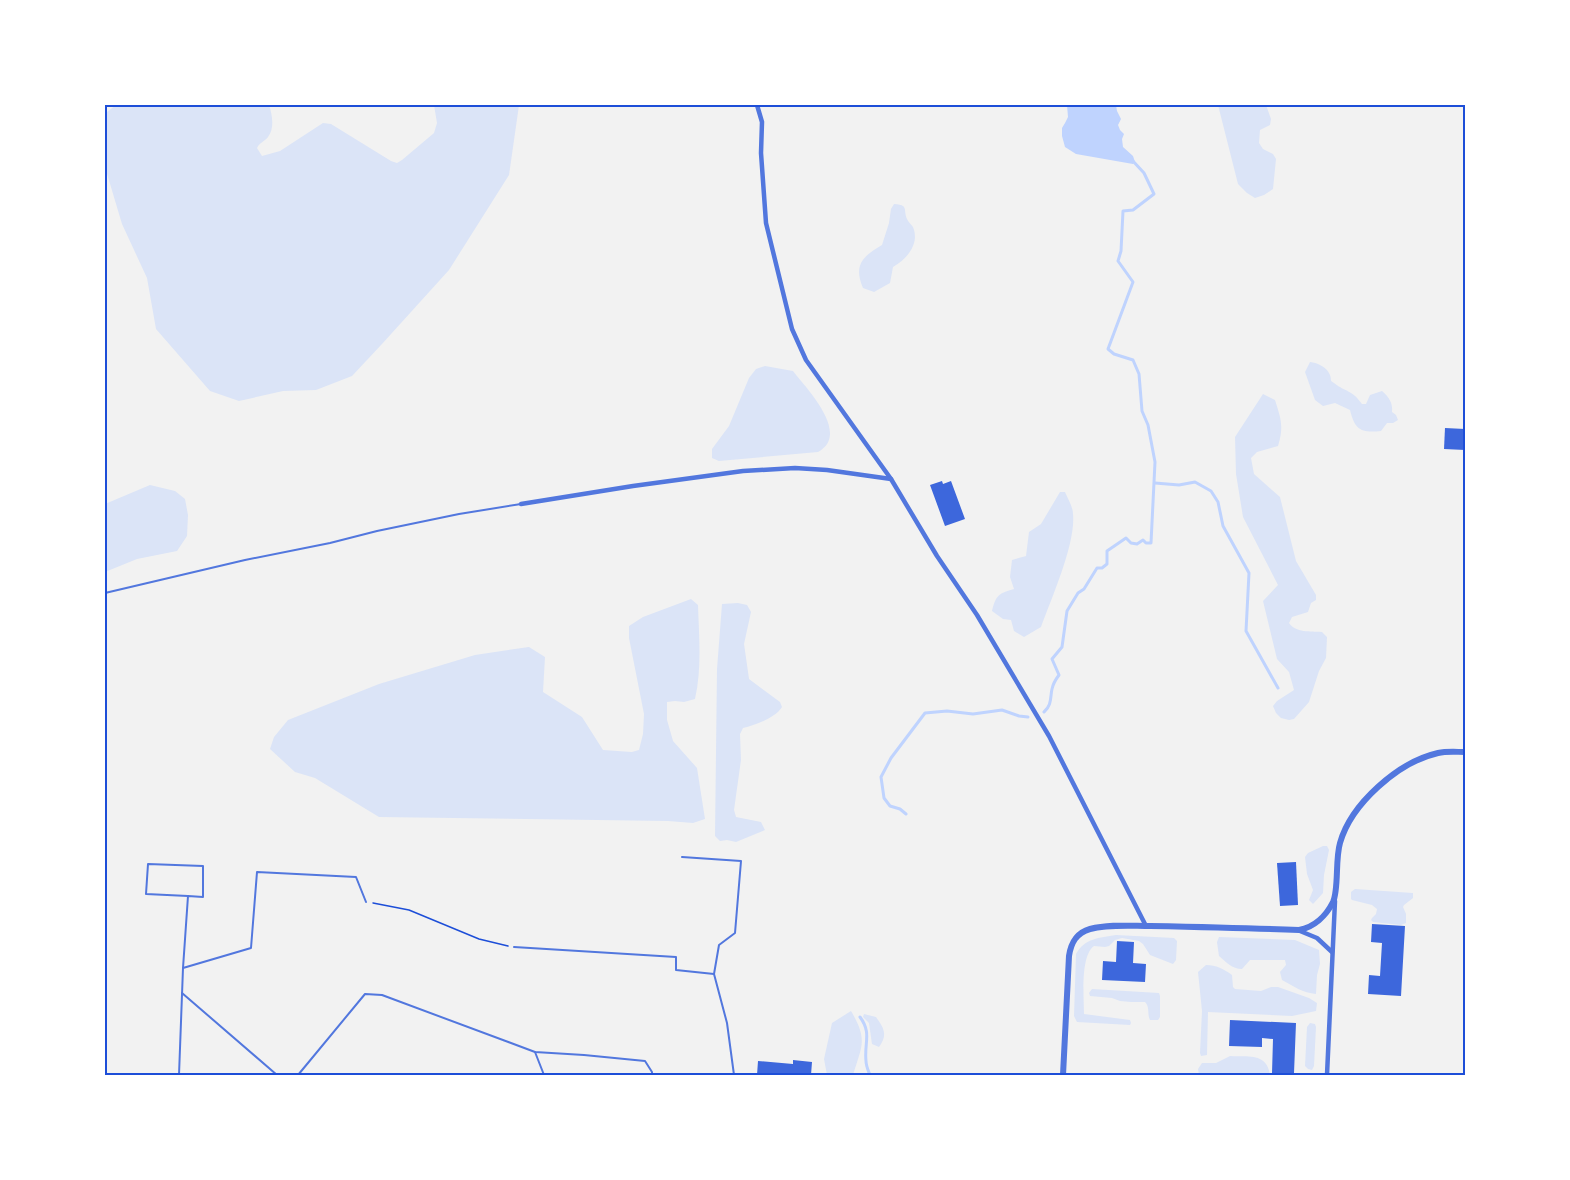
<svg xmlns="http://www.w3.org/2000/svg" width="1570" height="1180" font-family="'Fira Sans Condensed',sans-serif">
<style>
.green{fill:#dbe4f7}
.water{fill:#bfd3fe}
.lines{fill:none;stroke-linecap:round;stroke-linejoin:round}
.stream{stroke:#bfd3fe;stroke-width:3}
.building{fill:#3d67dc}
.path{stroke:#1d4ed8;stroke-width:1.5}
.service{stroke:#5277de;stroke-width:2}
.minor{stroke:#5277de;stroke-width:4.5}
.tertiary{stroke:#5277de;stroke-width:6}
.neatline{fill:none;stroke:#1d4ed8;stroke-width:2}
</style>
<rect width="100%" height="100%" fill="#f2f2f2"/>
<g class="green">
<path d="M116,105H269C272,114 275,128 268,137C264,142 260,142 257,148L262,156L280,151L323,123L331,124L391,161L397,163L402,160L434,133L437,123L434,105H519L509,175L449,270L382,344L352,376L316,390L283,391L239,401L210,391L156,329L147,278L122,224L105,167V127L107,112Z"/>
<polygon points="1218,105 1266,105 1271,119 1270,125 1260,130 1259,143 1263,149 1273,154 1276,159 1273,189 1264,195 1255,198 1247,193 1238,184"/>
<path d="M894,204C909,205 903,209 907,219C908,222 911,224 913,227C920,244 907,259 893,267L890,283L874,292L863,288C853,265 863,256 882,245L889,223L891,209Z"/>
<path d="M1310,362C1318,363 1327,367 1330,375C1332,380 1329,380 1334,383C1347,393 1351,389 1362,404H1366L1370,395L1382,391C1389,397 1393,403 1392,412L1396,415L1398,420L1393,423H1387L1381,431C1361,433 1355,430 1350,410L1335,403L1323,406L1315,400L1305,372Z"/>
<path d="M765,366L793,371C807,389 851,434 818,452L719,461L712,458V449L729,426L749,378L756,369Z"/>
<path d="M1263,394L1275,400C1281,419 1284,427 1278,446L1257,452L1251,458L1254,474L1280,497L1296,561L1316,595V600L1311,603L1308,612L1292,617L1289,623C1296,633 1310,631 1322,632L1327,637L1326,658L1319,671L1309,702L1294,719L1289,720L1281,718L1276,713L1273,706L1277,701L1294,690L1289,672L1277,659L1263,601L1278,585L1243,517L1236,474L1235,437Z"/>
<polygon points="150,485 175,491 185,499 188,515 187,536 177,551 137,559 105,572 105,504"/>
<path d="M1060,492H1065C1068,499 1073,507 1073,514C1076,543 1052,597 1041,627L1024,637L1014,631L1011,620L1003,619L992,611C996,595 999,593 1014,589L1010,577L1012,560L1026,556L1029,532L1041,524Z"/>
<path d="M691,599L698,605C699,637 702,668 695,699L684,702L675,701L667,702V720L673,741L697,768L705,819L693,823L668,821L379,817L315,778L295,772L270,749L274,737L288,720L379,684L475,655L529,647L545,657L543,692L582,717L603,750L632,752L639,750L643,734L644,714L629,638V626L643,617Z"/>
<path d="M738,603L747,605L751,612L744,644L749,679L780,702L782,707C775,718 756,725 743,728L740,734L741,760L734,810L736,817L761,822L765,830L736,842L727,840L720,841L715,836L717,669L722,604Z"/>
<polygon points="1323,846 1327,846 1329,850 1324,875 1323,893 1313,904 1309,900 1313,890 1307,874 1305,857 1308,853"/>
<polygon points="1355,889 1413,893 1413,898 1404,905 1403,907 1406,914 1406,923 1401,925 1373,922 1371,920 1372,918 1376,914 1377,909 1372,905 1352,900 1351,899 1351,892"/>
<path d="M1116,935L1174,938L1177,941L1176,960L1173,964L1150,955L1143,944L1139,941L1122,938L1115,940L1109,946L1105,947L1094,946C1080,956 1084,998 1084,1014L1130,1020L1131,1023L1130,1025L1077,1022L1074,1016L1076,954C1085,938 1099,938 1116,935Z"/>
<path d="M1219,937L1295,940L1319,950L1320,964L1317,975L1316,994C1303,993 1293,986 1282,980L1280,972L1286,965L1285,960H1250L1242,969C1232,969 1226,962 1219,956L1217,942Z"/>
<path d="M1206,965C1216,965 1224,969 1232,975L1233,987L1235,989L1261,991L1271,987H1278L1309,998L1317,1003L1316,1011L1292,1016L1208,1012L1207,1055L1201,1056L1200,1053L1202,1011L1198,972Z"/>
<path d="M1092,989L1159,993L1160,996V1017L1158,1020H1150C1147,1014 1150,1007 1145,1002H1131L1120,1001L1112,998L1090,996L1089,993Z"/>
<path d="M851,1011C868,1040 862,1045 853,1075H827L824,1059L832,1023Z"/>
<path d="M864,1014L876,1017C884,1028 888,1035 879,1047L872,1044L869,1023L863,1017Z"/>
<polygon points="1310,1023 1315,1024 1316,1027 1314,1066 1312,1070 1308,1069 1305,1066 1307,1027"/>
<path d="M1230,1056C1247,1057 1267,1052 1270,1075H1199L1198,1069L1202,1063H1216Z"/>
</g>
<polygon class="water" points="1067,105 1116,105 1117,111 1121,119 1118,125 1120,130 1124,134 1122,139 1123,147 1133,156 1135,162 1133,164 1076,154 1065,147 1062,136 1062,128 1065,123 1068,117"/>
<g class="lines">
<g class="stream">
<polyline points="1155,483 1179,485 1195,482 1211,491 1218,502 1223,526 1249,573 1246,631 1278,688"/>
<path d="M1044,712C1052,705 1050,698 1052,689C1053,684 1056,679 1059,675L1052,659L1062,647L1067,611L1078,593L1084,589L1097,568H1102L1107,564V551L1126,538L1131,543L1137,544L1143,540L1146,543H1151L1155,462L1148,425L1142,411L1139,374L1133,360L1114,354L1108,349L1133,282L1118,261L1121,251L1123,211L1133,210L1154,194L1144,173L1132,160"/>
<polyline points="906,814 900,809 890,806 884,798 881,777 891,758 925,713 947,711 973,714 1002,710 1019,716 1028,717"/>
<path d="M860,1017C872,1033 864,1043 866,1061C866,1066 868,1070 870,1075"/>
</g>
</g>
<g class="building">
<polygon points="1445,428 1465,429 1465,450 1444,449"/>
<polygon points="942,481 943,484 951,481 965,519 945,526 930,485"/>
<polygon points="1296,862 1298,905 1280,906 1277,863"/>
<polygon points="1372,924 1405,926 1401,996 1368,994 1369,975 1380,976 1382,943 1371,942"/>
<polygon points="1117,941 1134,942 1133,963 1146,964 1145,982 1102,980 1103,961 1116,962"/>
<polygon points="1230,1020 1296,1023 1294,1073 1272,1073 1273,1039 1262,1038 1262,1047 1229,1046"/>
<polygon points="793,1060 812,1062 811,1075 757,1075 758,1061 793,1064"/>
</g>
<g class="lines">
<polyline class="path" points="373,903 409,910 479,939 508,946"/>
<g class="service">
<polyline points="105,593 245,560 330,543 377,531 459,514 521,504"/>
<polyline points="682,857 741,861 735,933 719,945 714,974 727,1023 734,1075"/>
<polyline points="514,947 676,957 676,970 714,974"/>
<polyline points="183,968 251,948 257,872 356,877 366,902"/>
<polyline points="182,993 277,1075"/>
<polyline points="535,1052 544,1075"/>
<polyline points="179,1075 183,968 188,896 203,897 203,866 148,864 146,894 188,896"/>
<polyline points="298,1075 365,994 382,995 535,1052 584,1055 645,1061 652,1072 652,1075"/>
</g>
<g class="minor">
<polyline points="757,105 762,122 761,153 766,223 792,329 806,360 891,479 937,556 977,615 1049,736 1146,926"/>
<polyline points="521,504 633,486 743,471 795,468 827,470 891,479"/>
<polyline points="1300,931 1317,938 1332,952"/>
<polyline points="1327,1075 1335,901"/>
</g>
<path class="tertiary" d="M1063,1075L1069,956C1071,943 1076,933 1090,929C1109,924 1131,926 1150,926C1200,927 1249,928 1299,930C1314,927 1326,916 1333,902C1339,889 1335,860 1340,843C1351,804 1398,762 1438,753C1447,751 1456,752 1465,752"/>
</g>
<rect width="1570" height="1180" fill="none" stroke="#ffffff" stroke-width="213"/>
<rect x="106" y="106" width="1358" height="968" class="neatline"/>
</svg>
